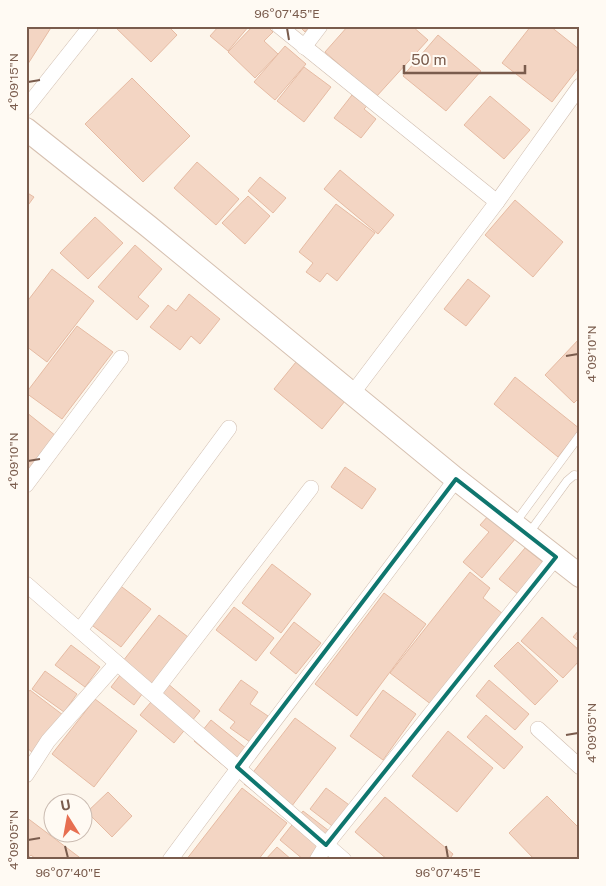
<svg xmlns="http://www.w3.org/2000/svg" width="606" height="886" font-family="'Public Sans',sans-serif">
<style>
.building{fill:#f3d5c3;stroke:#e6bba3}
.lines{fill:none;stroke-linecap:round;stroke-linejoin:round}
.lane-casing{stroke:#d1beb0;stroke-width:9}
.street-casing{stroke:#d1beb0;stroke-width:16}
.secondary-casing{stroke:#d6c0b0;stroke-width:24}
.lane{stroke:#fff;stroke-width:8}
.street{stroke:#fff;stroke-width:15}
.secondary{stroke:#fff;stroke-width:22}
.marked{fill:none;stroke:#0f766e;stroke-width:4;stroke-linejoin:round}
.ticks{fill:none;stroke:#7a5c4d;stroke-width:2}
.neatline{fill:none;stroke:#7a5c4d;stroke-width:2}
.ticks-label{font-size:12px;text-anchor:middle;fill:#7a5c4d}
</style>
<rect width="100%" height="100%" fill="#fdf6ec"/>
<g class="building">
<polygon points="26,26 52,26 26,67"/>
<polygon points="114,26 168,26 177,35 151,62"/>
<polygon points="219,26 249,26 228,51 210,36"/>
<polygon points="253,26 267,26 273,32 264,41 278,54 255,78 228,52"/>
<polygon points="299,26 310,26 305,32"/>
<polygon points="348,26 412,26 428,40 376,97 325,52"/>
<polygon points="531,26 550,26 580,50 580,66 552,102 502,63"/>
<polygon points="438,35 481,71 446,111 403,76"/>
<polygon points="285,46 306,64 275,100 254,82"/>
<polygon points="304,67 331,87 304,122 277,101"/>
<polygon points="132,78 190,136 143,182 85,124"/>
<polygon points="352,95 367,106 364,109 376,119 361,138 334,118"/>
<polygon points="490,96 530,130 504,159 464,125"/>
<polygon points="197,162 239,199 216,225 174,188"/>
<polygon points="340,170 394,215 378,234 324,189"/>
<polygon points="260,177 286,198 273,213 248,191"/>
<polygon points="26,192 34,197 26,208"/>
<polygon points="248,196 270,216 245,244 222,223"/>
<polygon points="515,200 563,242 533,277 485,235"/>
<polygon points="336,204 375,233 337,281 327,273 320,282 306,272 313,263 299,252"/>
<polygon points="95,217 123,243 88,279 60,253"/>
<polygon points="135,245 162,269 138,297 149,306 137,320 98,287"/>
<polygon points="52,269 94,301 47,362 26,346 26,303"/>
<polygon points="468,279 490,296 466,326 444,309"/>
<polygon points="189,294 220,319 200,344 191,336 180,350 150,327 168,305 176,311"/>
<polygon points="77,326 113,352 62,419 26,393"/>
<polygon points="580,338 580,397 574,403 545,375"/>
<polygon points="296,362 345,401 322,429 274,389"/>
<polygon points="515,377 580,429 558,457 494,404"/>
<polygon points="26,412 56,436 26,472"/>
<polygon points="345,467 376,489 362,509 331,487"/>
<polygon points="489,515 516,538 482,578 463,562 489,532 480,525"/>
<polygon points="525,548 544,563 518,594 499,579"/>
<polygon points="272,564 311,594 281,633 242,603"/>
<polygon points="470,572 490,588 483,598 503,614 432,705 390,673"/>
<polygon points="118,584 151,609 121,647 89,623"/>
<polygon points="384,593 426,624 357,716 315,684"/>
<polygon points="234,607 274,638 256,661 216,630"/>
<polygon points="159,615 192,640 153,690 148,686 134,705 111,687 128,665 123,661"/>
<polygon points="542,617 580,651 580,660 563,678 521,641"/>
<polygon points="294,622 321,643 296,674 270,653"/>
<polygon points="580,629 580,642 573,637"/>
<polygon points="518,642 558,681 535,705 494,666"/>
<polygon points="71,645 100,667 85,687 55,665"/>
<polygon points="45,671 77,694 64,712 32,689"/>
<polygon points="241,680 258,692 250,704 268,716 250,742 230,728 235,722 219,710"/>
<polygon points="489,680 529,714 515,730 476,696"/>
<polygon points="167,683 200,711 174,743 140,715"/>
<polygon points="30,690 63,715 33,753 26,747 26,695"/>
<polygon points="383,690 416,714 383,760 350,736"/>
<polygon points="95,699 137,731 94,787 52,754"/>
<polygon points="486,715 523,747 504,769 467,737"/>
<polygon points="295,718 336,748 285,815 244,784"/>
<polygon points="211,720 247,749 229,770 194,741"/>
<polygon points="448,731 493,768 457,812 412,776"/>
<polygon points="242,788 287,823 258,860 186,860"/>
<polygon points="326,788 352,807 336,829 310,809"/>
<polygon points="108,792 132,816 112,837 87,812"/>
<polygon points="547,796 580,829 580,860 535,860 509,833"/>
<polygon points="385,797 453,854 449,860 388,860 355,832"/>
<polygon points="303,811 333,834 313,860 304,860 280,840"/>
<polygon points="26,817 83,860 37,860 31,855 26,860"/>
<polygon points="277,847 292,860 265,860"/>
</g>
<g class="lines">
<g class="lane-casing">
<g id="lane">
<polyline points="515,523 580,435"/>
<polyline points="529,533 567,481 574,475 580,476"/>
</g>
</g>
<g class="street-casing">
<g id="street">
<polyline points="279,26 497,202"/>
<polyline points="304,47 320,26"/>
<polyline points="26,108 91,26"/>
<polyline points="352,394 497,202 580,86"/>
<polyline points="26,485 121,358"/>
<polyline points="26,584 344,860"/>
<polyline points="80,630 229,428"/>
<polyline points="153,694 311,488"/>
<polyline points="538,729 580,767"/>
<polyline points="26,775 48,741 117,663"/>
<path d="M170,860C264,732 362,608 456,479"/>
<polyline points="317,860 326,845 556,557"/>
</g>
</g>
<g class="secondary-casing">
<polyline id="secondary" points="26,129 148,226 456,479 580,576"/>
</g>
<use href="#lane" class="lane"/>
<use href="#street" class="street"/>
<use href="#secondary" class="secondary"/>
</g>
<path class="marked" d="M456,479L556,557L326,845L237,767Z"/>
<path class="ticks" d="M287,28L289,40M28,82L40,80M566,356L578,354M28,461L40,459M566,735L578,733M28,840L40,838M65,846L68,858M446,846L448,858"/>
<rect width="606" height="886" fill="none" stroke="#fffaf3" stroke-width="55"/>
<g transform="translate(68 818) rotate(349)"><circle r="24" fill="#fffaf3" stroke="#cabbb1"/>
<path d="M0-4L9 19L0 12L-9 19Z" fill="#e76f51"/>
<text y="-8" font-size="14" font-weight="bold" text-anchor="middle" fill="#7a5c4d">U</text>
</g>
<path d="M404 65v8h121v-8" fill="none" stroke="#7a5c4d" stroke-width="2.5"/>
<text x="411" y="65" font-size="15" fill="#7a5c4d" stroke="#fffaf3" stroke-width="4" paint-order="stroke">50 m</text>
<rect x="28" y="28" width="550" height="830" class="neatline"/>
<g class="ticks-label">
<text x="287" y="18">96°07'45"E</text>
<text transform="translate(14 82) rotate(-90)" y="4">4°09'15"N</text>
<text transform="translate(592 354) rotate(-90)" y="4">4°09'10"N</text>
<text transform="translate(14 461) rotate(-90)" y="4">4°09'10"N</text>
<text transform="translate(592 733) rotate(-90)" y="4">4°09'05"N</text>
<text transform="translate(14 840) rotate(-90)" y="4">4°09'05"N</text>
<text x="68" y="877">96°07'40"E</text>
<text x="448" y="877">96°07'45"E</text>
</g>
</svg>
